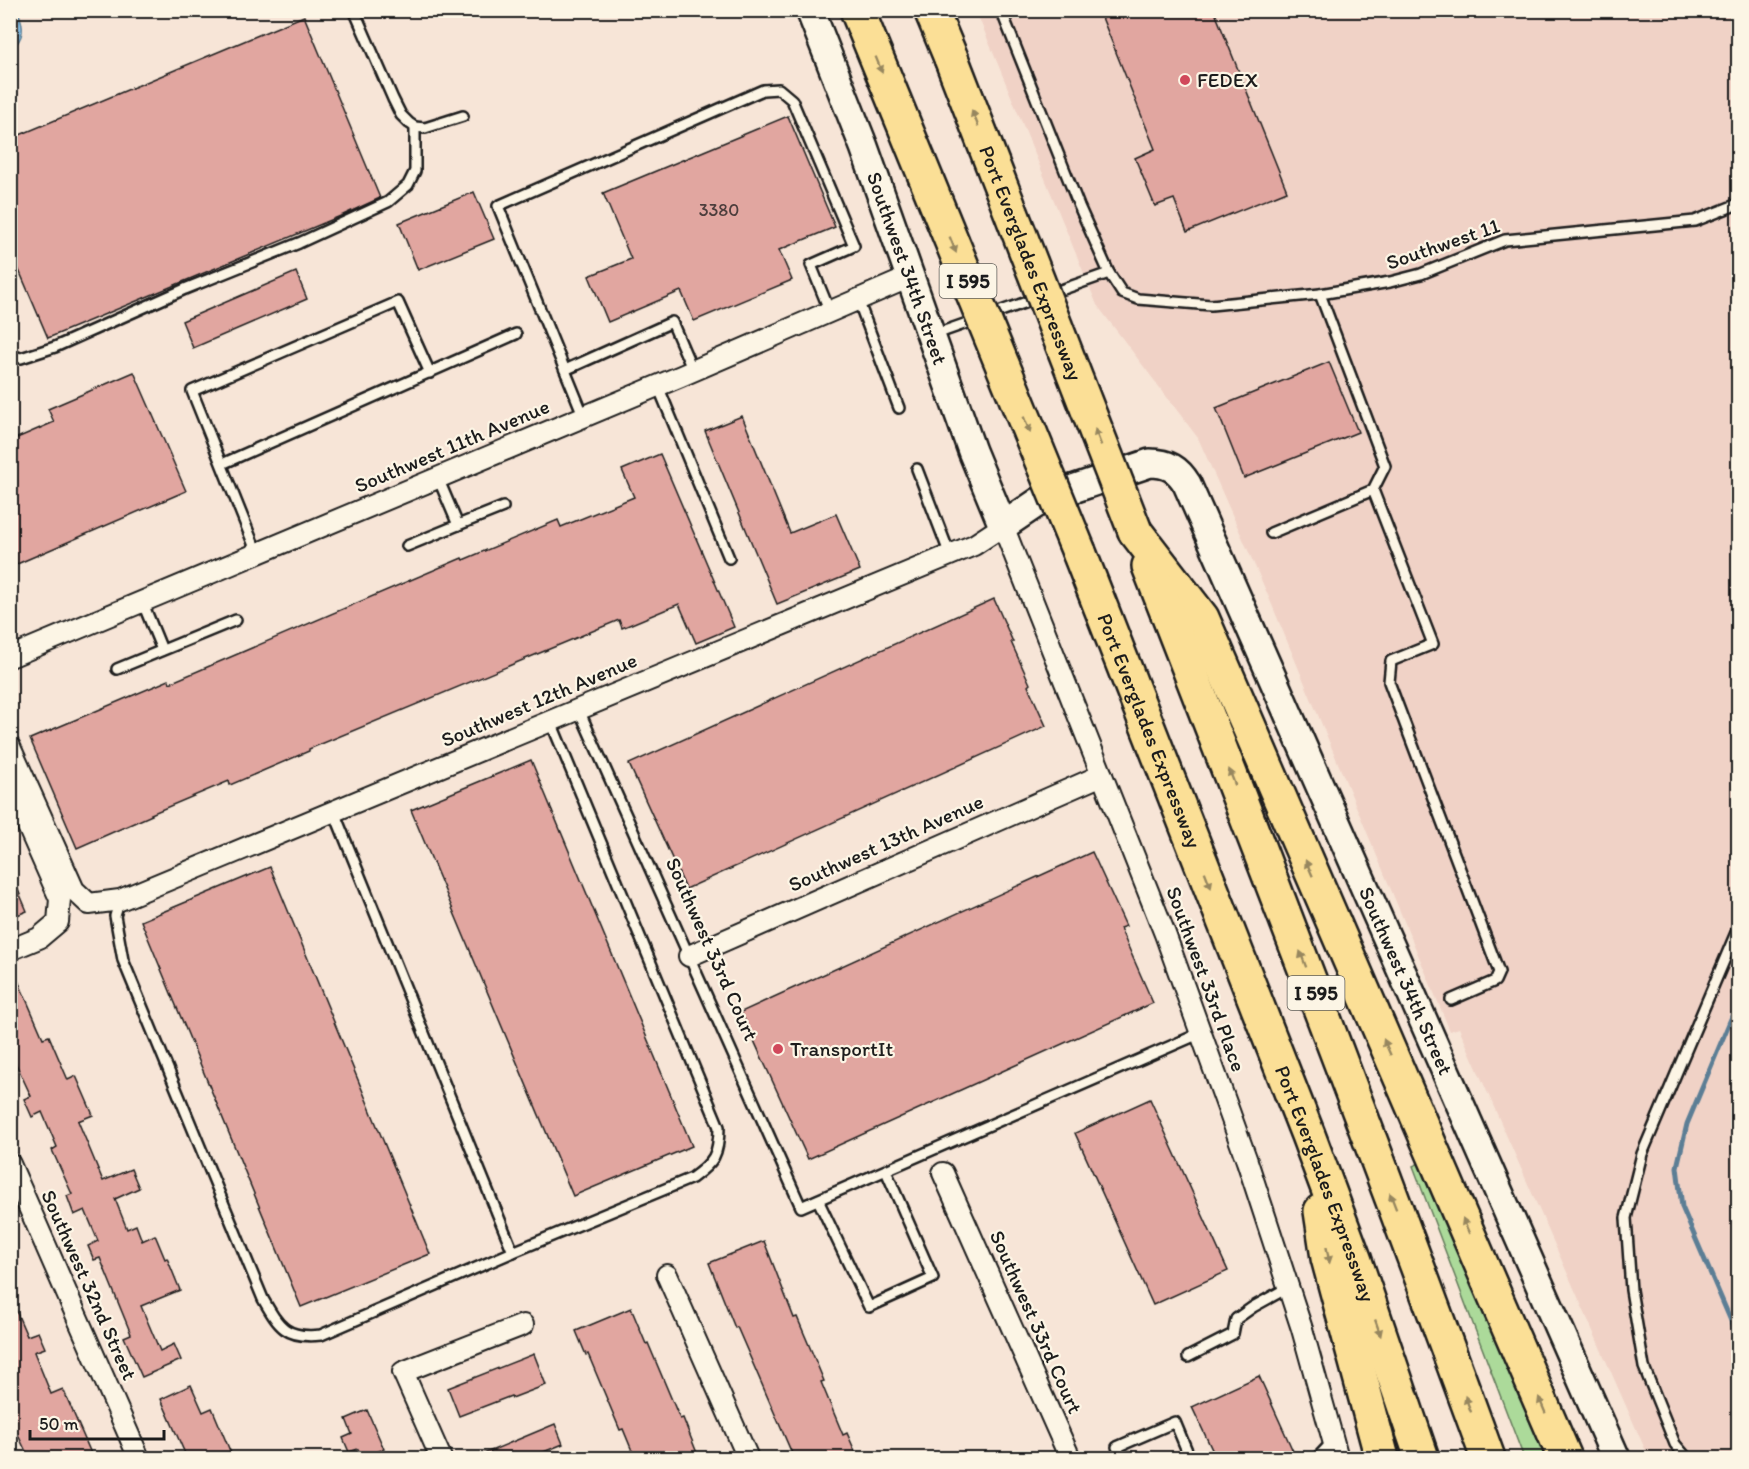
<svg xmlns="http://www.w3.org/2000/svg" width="1749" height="1469" font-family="Itim,sans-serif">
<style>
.built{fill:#f0d2c6}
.green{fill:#acda9a;stroke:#647b5b;stroke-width:1.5}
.water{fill:#87bfe6;stroke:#5c7e95;stroke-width:1.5}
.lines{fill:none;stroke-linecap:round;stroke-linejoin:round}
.stream{stroke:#5c7e95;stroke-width:5}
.building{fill:#e1a6a0;stroke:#1c1c1c;stroke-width:1.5}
.lane-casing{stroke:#1c1c1c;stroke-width:14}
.street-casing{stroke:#1c1c1c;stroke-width:24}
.secondary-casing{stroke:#1c1c1c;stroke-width:32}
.highway-casing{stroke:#1c1c1c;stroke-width:38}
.lane{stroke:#fcf5e5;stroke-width:9}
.street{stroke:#fcf5e5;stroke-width:20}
.secondary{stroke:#fcf5e5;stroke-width:27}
.highway{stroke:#fbdf96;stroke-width:33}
.highway-bridge-casing{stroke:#1c1c1c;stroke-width:38;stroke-linecap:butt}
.highway-bridge{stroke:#fbdf96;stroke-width:33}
.oneway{fill:#97875f}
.poi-dot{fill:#d1495b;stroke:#fcf5e5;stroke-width:2}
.labels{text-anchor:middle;stroke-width:4.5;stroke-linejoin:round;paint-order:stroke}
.number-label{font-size:18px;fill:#4d3e3d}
.shield{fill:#fcf5e5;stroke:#5f5d58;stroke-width:1.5}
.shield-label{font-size:20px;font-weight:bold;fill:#1c1c1c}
.poi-label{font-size:21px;fill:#1c1c1c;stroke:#fcf5e5;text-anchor:start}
.street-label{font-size:21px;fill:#1c1c1c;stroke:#fcf5e5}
</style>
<rect width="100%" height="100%" fill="#f7e5d7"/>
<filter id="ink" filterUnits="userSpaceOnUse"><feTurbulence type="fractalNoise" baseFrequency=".0167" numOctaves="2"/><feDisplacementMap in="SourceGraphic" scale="12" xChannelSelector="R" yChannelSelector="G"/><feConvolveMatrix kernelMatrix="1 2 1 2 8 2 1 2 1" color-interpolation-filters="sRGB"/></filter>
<g filter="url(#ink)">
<polygon class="built" points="976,11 1738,11 1738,1458 1649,1458 1459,1028 1450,1031 1267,593 1198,438 1097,305"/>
<polygon class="green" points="1422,1162 1551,1458 1524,1458 1413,1166"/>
<path class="water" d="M11,10L18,11C25,29 24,37 11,51Z"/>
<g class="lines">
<polyline class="stream" points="1738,1002 1687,1124 1677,1167 1682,1207 1738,1337"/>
</g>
<g class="building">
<polygon points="1099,10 1214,10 1287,191 1187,232 1174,199 1155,206 1135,158 1155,149"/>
<polygon points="304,16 380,198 343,215 48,338 10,249 10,139"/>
<polygon points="788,116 835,227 779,250 792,280 694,321 681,291 608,322 589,276 631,259 603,193"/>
<polygon points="474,192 494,239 418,270 399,223"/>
<polygon points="296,272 307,299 193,348 182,321"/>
<polygon points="1329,362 1358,432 1244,478 1216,408"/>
<polygon points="134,372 186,491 10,567 10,441 54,422 48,409"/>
<polygon points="742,416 790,533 836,514 860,570 777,604 705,431"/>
<polygon points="660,454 734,627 696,643 679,604 622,628 619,620 309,749 309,751 230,785 229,781 151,814 152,815 77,848 30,739 169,680 170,683 462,558 463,560 558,520 561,527 634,497 622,470"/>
<polygon points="994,599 1013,642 1011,642 1030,684 1028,686 1046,726 686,889 629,764"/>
<polygon points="531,760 692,1146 573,1196 411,810"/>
<polygon points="1092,852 1126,926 1120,928 1153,1003 808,1159 741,1012"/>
<polygon points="270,867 430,1254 301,1307 141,921"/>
<polygon points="10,871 27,911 10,918"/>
<polygon points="10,962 43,1038 49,1036 68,1080 76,1076 93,1115 78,1121 103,1181 131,1169 139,1188 115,1199 127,1229 136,1225 142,1241 155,1235 165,1259 167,1258 180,1290 141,1306 160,1351 174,1344 181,1360 142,1377 124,1337 131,1334 100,1258 94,1260 88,1246 98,1241 85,1210 74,1215 67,1196 72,1194 52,1150 57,1147 42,1112 32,1117 24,1099 31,1096 10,1051"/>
<polygon points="1150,1099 1228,1271 1153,1305 1075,1133"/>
<polygon points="764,1241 794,1318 797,1317 814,1357 824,1381 821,1382 843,1435 847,1433 858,1458 794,1458 737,1327 735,1328 709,1263"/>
<polygon points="10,1297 27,1336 38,1332 45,1348 34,1352 51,1394 63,1389 93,1458 29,1458 10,1418"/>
<polygon points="631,1308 646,1344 648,1343 680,1419 683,1418 699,1458 635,1458 623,1429 620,1430 588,1354 586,1355 576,1331"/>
<polygon points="534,1354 546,1385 512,1398 511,1396 459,1416 448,1388"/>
<polygon points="1259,1376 1293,1451 1277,1458 1216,1458 1192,1407"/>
<polygon points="191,1385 203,1412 212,1408 233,1458 187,1458 161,1399"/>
<polygon points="367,1410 384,1449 362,1458 358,1449 349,1452 343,1438 352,1434 346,1419"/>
<polygon points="555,1424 563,1444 529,1458 474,1458"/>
</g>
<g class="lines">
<g class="lane-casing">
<g id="lane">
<polyline points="354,10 393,99 401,115 409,123 415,127 425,128 463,116"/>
<polyline points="1001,10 1079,206 1109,273 1122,293 1138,299 1211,305 1320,294 1390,282 1421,274 1505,240 1695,221 1738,204"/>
<polyline points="1320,294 1385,466 1373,490 1433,644 1391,661 1389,682 1499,972 1495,981 1451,1000"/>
<polyline points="858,300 899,408"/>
<polyline points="933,335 1109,273"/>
<polyline points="10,355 21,358 55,347 185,289 299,243 388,202 408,185 415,171 415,127"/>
<polyline points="565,370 672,322 693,371"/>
<polyline points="658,386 729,558"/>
<polyline points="584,417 498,206 763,90 779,89 792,100 854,246 811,265 830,312"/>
<polyline points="222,464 516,334"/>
<polyline points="917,469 950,555"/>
<polyline points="458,525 503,507"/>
<polyline points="1271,533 1373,490"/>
<polyline points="407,546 458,525 438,478"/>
<polyline points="257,553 192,391 398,302 430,373"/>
<polyline points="142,601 162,650"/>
<polyline points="117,669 236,620"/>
<polyline points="579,710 801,1207 1201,1033"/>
<polyline points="334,812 513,1252"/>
<path d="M120,900L115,916L123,960L263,1299C279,1327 286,1339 321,1335L513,1252L692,1178C714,1162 719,1155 719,1127L551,722"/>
<polyline points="818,1200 869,1307 933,1278 886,1171"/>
<polyline points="1188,1357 1233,1334 1236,1319 1253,1307 1289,1287"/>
<polyline points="1122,1458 1117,1447 1175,1422 1190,1458"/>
<polyline points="1317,1458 1333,1441"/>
<polyline points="1687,1458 1675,1444 1644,1367 1631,1290 1626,1218 1642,1154 1738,928"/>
</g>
</g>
<g class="street-casing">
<g id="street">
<polyline points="10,657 681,376 910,277"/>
<polyline points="10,747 74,890 89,904 120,900 974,545 1003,526 1165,934 1247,1161 1302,1329 1338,1458"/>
<polyline points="10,786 60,899 58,922 39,938 10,950"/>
<polyline points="689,956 1102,775"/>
<polyline points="10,1164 139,1458"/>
<polyline points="943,1173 1070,1458"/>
<polyline points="667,1275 748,1458"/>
<polyline points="441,1458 403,1372 523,1325"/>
</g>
</g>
<g class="secondary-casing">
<g id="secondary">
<path id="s1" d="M810,10L864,147L972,451L1003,526L1043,499L1150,463C1168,463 1178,469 1187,484L1616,1458"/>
</g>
</g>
<g class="highway-casing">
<g id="highway">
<polyline points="931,10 951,58"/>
<polyline points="1135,531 1202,618 1565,1458"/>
<path id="s2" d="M1079,552L1308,1135L1355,1261L1422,1458"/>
<path d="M1149,566C1265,862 1379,1159 1488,1458"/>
<polyline points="1321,1211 1328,1258 1382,1458"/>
</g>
</g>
<use href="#lane" class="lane"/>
<use href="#street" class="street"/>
<use href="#secondary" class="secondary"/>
<use href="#highway" class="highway"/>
<g class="highway-bridge-casing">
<g id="highway-bridge">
<polyline points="857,10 1079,552"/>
<path id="s3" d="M951,58L1135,531"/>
</g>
</g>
<use href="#highway-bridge" class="highway-bridge"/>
</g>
<defs><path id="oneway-solid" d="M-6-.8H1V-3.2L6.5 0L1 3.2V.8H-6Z" transform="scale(1.5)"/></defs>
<g class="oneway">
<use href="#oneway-solid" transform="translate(879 65) rotate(68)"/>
<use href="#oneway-solid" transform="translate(975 118) rotate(-111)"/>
<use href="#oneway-solid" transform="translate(953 245) rotate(68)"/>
<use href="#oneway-solid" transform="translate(1027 425) rotate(68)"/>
<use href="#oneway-solid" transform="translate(1098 437) rotate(-111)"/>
<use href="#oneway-solid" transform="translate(1232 777) rotate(-111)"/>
<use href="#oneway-solid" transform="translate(1309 868) rotate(-114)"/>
<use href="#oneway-solid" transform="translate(1208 880) rotate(69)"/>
<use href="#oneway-solid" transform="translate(1303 959) rotate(-111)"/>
<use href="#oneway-solid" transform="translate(1387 1047) rotate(-114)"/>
<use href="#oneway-solid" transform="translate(1393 1201) rotate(-111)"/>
<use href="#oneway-solid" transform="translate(1466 1226) rotate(-113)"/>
<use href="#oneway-solid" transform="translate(1328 1255) rotate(79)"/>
<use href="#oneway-solid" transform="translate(1378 1328) rotate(71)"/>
<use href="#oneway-solid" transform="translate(1468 1404) rotate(-110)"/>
<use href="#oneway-solid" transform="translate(1542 1405) rotate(-113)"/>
</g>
</g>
<g class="poi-dot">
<circle cx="1185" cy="80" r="6"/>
<circle cx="778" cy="1049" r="6"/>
</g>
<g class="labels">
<g class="number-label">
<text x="719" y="216">3380</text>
</g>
<g class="shield">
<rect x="939.5" y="264" width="57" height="34" rx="4.5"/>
<rect x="1287.5" y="976" width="57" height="34" rx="4.5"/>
</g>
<g class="shield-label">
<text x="968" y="288">I 595</text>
<text x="1316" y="1000">I 595</text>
</g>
<g class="poi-label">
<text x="1197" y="87">FEDEX</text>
<text x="790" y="1056">TransportIt</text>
</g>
<g class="street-label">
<text transform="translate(1443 244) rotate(-19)" y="7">Southwest 11</text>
<text dy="7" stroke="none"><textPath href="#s3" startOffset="220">Port Everglades Expressway</textPath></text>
<text dy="7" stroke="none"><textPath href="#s1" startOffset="276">Southwest 34th Street</textPath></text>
<text transform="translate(452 446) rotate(-23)" y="7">Southwest 11th Avenue</text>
<text transform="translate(539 700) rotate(-23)" y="7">Southwest 12th Avenue</text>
<text dy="7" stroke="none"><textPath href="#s2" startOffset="192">Port Everglades Expressway</textPath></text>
<text transform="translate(886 843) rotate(-24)" y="7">Southwest 13th Avenue</text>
<text transform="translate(712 949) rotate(66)" y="7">Southwest 33rd Court</text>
<text transform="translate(1206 979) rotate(70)" y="7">Southwest 33rd Place</text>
<text dy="7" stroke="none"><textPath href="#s1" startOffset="1300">Southwest 34th Street</textPath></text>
<text dy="7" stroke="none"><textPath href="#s2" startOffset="678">Port Everglades Expressway</textPath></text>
<text transform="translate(89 1285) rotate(66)" y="7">Southwest 32nd Street</text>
<text transform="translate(1036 1322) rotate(66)" y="7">Southwest 33rd Court</text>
</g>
</g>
<rect width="1749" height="1469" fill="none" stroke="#fcf5e5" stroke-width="36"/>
<rect x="18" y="18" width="1713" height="1433" fill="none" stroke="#1c1c1c" stroke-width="2" filter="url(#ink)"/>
<path d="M30 1430v9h134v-9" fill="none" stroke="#1c1c1c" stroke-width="3"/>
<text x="39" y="1430" font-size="18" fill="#1c1c1c" stroke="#fcf5e5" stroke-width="4.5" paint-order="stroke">50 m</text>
</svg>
